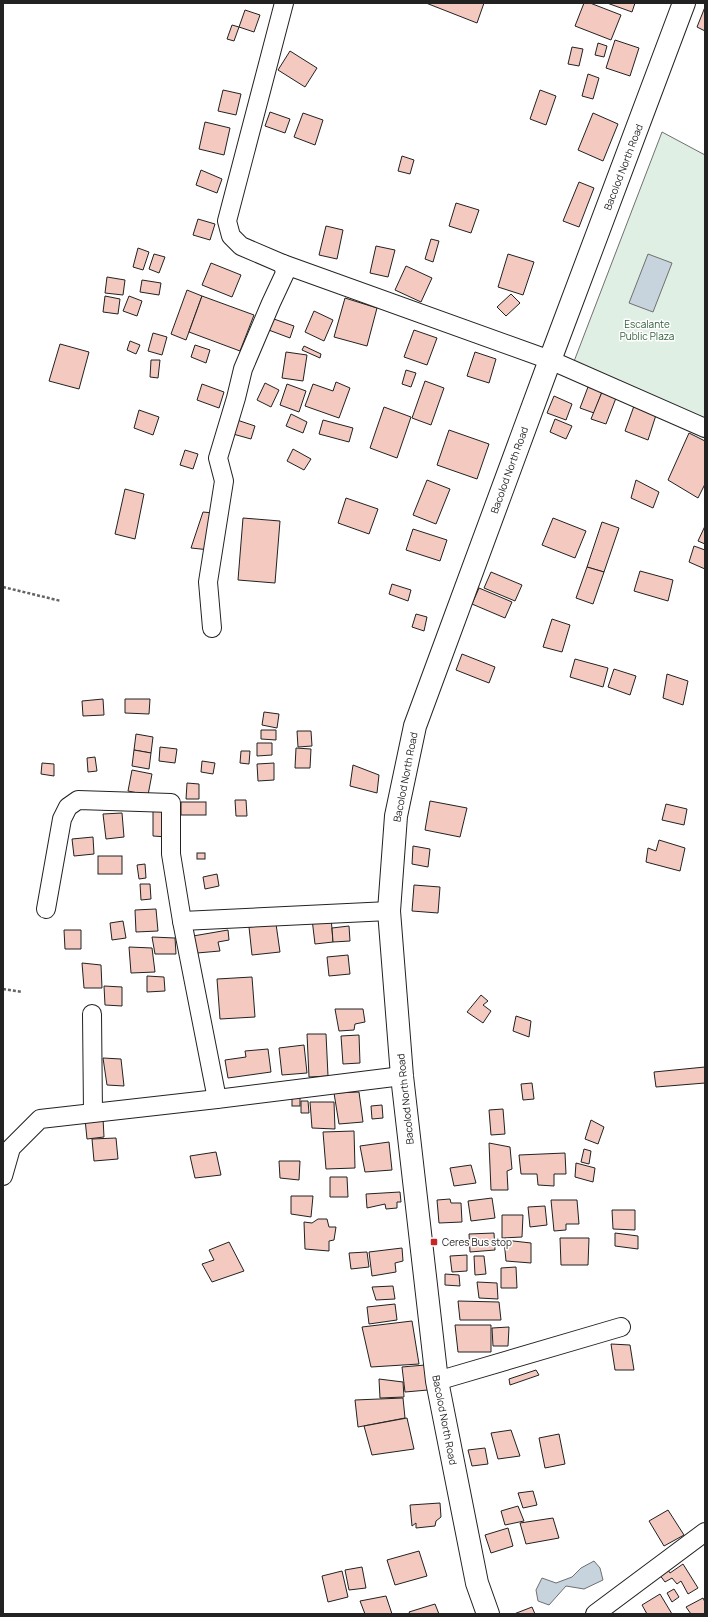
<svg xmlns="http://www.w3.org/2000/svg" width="708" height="1617" font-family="Manrope,sans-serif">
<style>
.green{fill:#e0efe3;stroke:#6f6f6f}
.water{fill:#c7d3dd;stroke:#6f6f6f}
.building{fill:#f3c9c0;stroke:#222}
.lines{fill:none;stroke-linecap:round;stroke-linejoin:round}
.minor-casing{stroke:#222;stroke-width:20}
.highway-casing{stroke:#222;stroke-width:24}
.path{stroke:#646464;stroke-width:2.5;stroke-dasharray:3 2;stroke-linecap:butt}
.minor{stroke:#fff;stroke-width:18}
.highway{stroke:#fff;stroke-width:22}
.poi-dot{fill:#c62828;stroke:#fff;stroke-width:1.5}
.labels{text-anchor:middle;stroke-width:3;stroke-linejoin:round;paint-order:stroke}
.street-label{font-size:10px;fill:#222;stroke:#fff}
.park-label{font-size:10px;fill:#2f5e38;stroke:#fff}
.poi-label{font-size:10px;fill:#222;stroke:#fff;text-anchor:start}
</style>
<rect width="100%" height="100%" fill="#fff"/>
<polygon class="green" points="662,132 705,155 705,419 573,364"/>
<g class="water">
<polygon points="648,254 672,263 653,312 629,303"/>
<polygon points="594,1561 600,1568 603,1580 584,1589 566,1586 549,1605 538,1601 536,1590 542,1578 556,1583 572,1577 581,1568"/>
</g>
<g class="building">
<polygon points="426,3 484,3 477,23"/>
<polygon points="584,3 590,3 621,15 611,40 575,26"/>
<polygon points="607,3 635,3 632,12"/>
<polygon points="705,7 705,31 697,27"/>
<polygon points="245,10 260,15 254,32 239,27"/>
<polygon points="232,25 239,27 234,41 227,39"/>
<polygon points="615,40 639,48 630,76 606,68"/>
<polygon points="598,43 607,46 604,57 595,55"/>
<polygon points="572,47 583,49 579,66 568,64"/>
<polygon points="290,51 317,68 305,87 278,70"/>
<polygon points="588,74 599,78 593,99 582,96"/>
<polygon points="223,90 241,94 236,115 218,111"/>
<polygon points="540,90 556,96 546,125 530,119"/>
<polygon points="270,112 290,119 285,133 265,126"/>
<polygon points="303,113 323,120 315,145 294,137"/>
<polygon points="593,113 618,124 603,161 578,150"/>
<polygon points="205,122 230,128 224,155 199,149"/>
<polygon points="402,156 414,160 410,174 398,171"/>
<polygon points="201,170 222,179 217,193 196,185"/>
<polygon points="579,182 594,188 579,227 563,221"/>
<polygon points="456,203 479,210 471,233 449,226"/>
<polygon points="198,219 215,224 210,240 193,235"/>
<polygon points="326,226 343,230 337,259 319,255"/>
<polygon points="431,239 439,241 433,262 425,259"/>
<polygon points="376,246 395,250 388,277 370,273"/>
<polygon points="138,248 149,252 143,270 133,267"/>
<polygon points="154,254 165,257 159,273 149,269"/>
<polygon points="508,254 534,262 523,295 498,287"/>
<polygon points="211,263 241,275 232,297 202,285"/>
<polygon points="406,266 432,278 421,302 395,290"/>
<polygon points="107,277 125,280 123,295 105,293"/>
<polygon points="142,280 161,283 159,295 140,292"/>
<polygon points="187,290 202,296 186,340 171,334"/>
<polygon points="511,294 520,303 506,316 497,307"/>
<polygon points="105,296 120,299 118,314 103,312"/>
<polygon points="129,296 142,301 137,316 123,311"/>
<polygon points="202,296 254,315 240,351 189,332"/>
<polygon points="345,298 377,308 367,346 334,337"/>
<polygon points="314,311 333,320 324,341 305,332"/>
<polygon points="271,318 294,326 290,338 266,329"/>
<polygon points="414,330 437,338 427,365 404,357"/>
<polygon points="153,333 167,337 162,355 148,351"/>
<polygon points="130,341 140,345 136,354 127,350"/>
<polygon points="60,344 89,352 79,389 49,381"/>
<polygon points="195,345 210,350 206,363 191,357"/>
<polygon points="304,346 321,354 320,358 302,350"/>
<polygon points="286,352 307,355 303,381 282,378"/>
<polygon points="475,352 496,359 489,383 467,376"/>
<polygon points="151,360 160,360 158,378 150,377"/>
<polygon points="406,370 416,373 411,387 402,384"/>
<polygon points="425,381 444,388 431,425 412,418"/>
<polygon points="336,382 350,388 339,418 305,406 313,384 333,391"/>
<polygon points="265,383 279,390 271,407 257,400"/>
<polygon points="202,384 224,392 219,408 197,400"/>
<polygon points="287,384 306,391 299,412 280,405"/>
<polygon points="588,387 602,392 594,413 580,408"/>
<polygon points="602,392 616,398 606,424 591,419"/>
<polygon points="554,396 572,404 566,420 547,413"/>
<polygon points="634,406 656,415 648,440 625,431"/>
<polygon points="384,407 411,417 397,458 370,448"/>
<polygon points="139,410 159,417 153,435 134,428"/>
<polygon points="291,414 307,422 303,433 286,426"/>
<polygon points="555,419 572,426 566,439 550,432"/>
<polygon points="237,420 255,426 251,439 233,434"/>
<polygon points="323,420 353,428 349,442 319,434"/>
<polygon points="449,430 489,444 477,479 437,465"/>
<polygon points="689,433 705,441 705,484 698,498 668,480"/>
<polygon points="293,449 311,459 304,470 287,461"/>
<polygon points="185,450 198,454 193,469 180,465"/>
<polygon points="427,480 450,489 436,524 413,515"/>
<polygon points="636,480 659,492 653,508 631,498"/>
<polygon points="125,489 144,494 135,539 115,534"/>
<polygon points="346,498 378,509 369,534 338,523"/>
<polygon points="203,512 213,513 210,550 191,548"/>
<polygon points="243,518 280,521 275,583 238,580"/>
<polygon points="553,518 586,531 575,558 542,545"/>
<polygon points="602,522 619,528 604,572 587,567"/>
<polygon points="705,526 705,544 698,541"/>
<polygon points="413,529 447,540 440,561 406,550"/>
<polygon points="694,546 705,550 705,569 689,562"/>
<polygon points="587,567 604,572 593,604 576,598"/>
<polygon points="640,571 673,580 668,601 634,591"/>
<polygon points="491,572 522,585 515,601 484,588"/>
<polygon points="392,584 411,590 408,601 389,594"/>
<polygon points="479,588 512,602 505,618 472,604"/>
<polygon points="416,614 427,617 424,631 412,627"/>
<polygon points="552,619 570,625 562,652 543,647"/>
<polygon points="462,654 495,667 489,683 456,670"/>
<polygon points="575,659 608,668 603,687 570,677"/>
<polygon points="614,669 636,676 630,695 608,687"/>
<polygon points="667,674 688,681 683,705 663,698"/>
<polygon points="103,699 104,715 83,716 82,701"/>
<polygon points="125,699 150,699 149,714 125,713"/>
<polygon points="264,712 279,714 277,728 262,725"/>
<polygon points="261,730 276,730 276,740 261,739"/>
<polygon points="297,731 311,731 312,746 298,747"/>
<polygon points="136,734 153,737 151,753 134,750"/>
<polygon points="257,743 272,743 272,755 257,756"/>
<polygon points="160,747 177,749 175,763 159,761"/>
<polygon points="296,748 311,749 310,768 295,768"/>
<polygon points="134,750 151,753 149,769 132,766"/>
<polygon points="241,751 250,751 249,764 240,763"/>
<polygon points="95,757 97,771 88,772 87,758"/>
<polygon points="202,761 215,763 213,774 201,772"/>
<polygon points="42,763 54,764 54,776 41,774"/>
<polygon points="274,763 274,780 258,781 257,764"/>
<polygon points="353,765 379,775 377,793 350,786"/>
<polygon points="132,770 152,774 148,795 128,791"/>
<polygon points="187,783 199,784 199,799 186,799"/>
<polygon points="235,800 246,800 247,816 236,816"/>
<polygon points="430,801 467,808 460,837 425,830"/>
<rect x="181" y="802" width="25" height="13"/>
<polygon points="666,804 687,809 684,825 662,820"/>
<polygon points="153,807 167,807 167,837 153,836"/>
<polygon points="122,813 124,837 106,839 103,814"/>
<polygon points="93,837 94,854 74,856 72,839"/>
<polygon points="659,840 685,848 680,871 646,862 648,848 656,851"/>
<polygon points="413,846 430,849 428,867 412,864"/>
<rect x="197" y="853" width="8" height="6"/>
<rect x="98" y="856" width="24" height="18"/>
<polygon points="145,864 146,878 139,879 137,865"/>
<polygon points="217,874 219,886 205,889 203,877"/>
<polygon points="140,884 150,884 151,899 141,900"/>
<polygon points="414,885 440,887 438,913 412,911"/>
<polygon points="156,909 158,931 136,932 135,910"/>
<polygon points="331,917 333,942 315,944 312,919"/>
<polygon points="123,921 126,938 112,940 110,923"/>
<polygon points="276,924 280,952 252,955 249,927"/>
<polygon points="349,926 350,941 333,942 332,928"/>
<polygon points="64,930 81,930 81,949 65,949"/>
<polygon points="228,930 229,940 218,942 220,951 197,953 193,936"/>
<polygon points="152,937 175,938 176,954 155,954"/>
<polygon points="129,947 152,948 155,972 131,973"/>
<polygon points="348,955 350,974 329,976 327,957"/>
<polygon points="82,963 101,965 102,988 84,988"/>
<polygon points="147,976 164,977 165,991 147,992"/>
<polygon points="252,977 255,1017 220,1019 217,979"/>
<polygon points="104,986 122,987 122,1006 105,1005"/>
<polygon points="481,995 488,1001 483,1005 491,1011 483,1023 467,1012"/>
<polygon points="335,1009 363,1009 365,1022 355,1024 354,1030 339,1031"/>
<polygon points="516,1016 531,1021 529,1037 513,1031"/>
<polygon points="307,1034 326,1034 328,1076 309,1077"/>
<polygon points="359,1035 360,1063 343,1064 341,1036"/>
<polygon points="304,1045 307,1073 282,1075 279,1048"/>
<polygon points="268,1049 271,1072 228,1078 225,1060 246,1057 245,1051"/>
<polygon points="103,1058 121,1059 124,1086 107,1085"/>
<polygon points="705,1067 705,1083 656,1087 654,1072"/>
<polygon points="532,1083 534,1099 523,1100 521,1084"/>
<polygon points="359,1092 363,1122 339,1124 334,1093"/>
<rect x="292" y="1094" width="8" height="12"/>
<polygon points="301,1101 308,1101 309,1113 301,1113"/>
<polygon points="310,1102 334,1102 335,1129 312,1128"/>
<polygon points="382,1105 383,1118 372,1119 371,1106"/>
<polygon points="503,1109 505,1134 491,1135 489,1110"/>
<polygon points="103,1118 104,1137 87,1139 85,1119"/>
<polygon points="591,1120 604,1127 598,1144 585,1139"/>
<polygon points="354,1131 355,1168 326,1169 323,1132"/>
<polygon points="116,1138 118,1159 94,1161 92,1139"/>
<polygon points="389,1142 392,1170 365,1172 360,1146"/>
<polygon points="489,1143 510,1147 512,1169 507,1171 508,1190 491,1190"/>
<polygon points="584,1149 591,1151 589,1164 581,1162"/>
<polygon points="216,1152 221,1175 195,1178 190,1156"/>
<polygon points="565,1153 566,1174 554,1174 554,1186 538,1185 537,1174 521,1174 519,1155"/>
<polygon points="279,1161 300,1161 299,1180 280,1178"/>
<polygon points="576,1163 595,1168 593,1182 575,1177"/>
<polygon points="471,1165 476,1183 454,1186 450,1168"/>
<polygon points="330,1177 347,1177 348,1197 330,1197"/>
<polygon points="400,1192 401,1202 397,1202 397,1208 386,1209 385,1204 367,1208 366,1194"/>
<polygon points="291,1196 313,1196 311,1217 291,1214"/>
<polygon points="492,1198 495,1218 471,1221 468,1201"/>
<polygon points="450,1199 451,1203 461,1203 462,1222 439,1223 437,1200"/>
<polygon points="551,1200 577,1200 579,1224 566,1224 566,1230 554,1231"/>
<polygon points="545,1206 547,1225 530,1227 528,1207"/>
<polygon points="612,1210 635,1210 635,1230 613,1229"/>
<polygon points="502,1215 523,1215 522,1237 502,1238"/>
<polygon points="318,1219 327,1219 329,1227 336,1227 334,1240 329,1241 329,1251 305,1249 304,1222 312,1223"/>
<polygon points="494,1233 495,1250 470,1252 469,1234"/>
<polygon points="615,1233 638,1236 638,1249 615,1246"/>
<polygon points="560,1238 589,1238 588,1265 561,1265"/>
<polygon points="504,1240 531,1243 531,1263 506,1261"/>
<polygon points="229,1242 244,1271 212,1282 202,1264 214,1260 209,1250"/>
<polygon points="402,1248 403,1261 395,1263 396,1272 372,1276 369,1252"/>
<polygon points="367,1252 369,1267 351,1269 349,1253"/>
<polygon points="467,1255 467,1271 452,1272 450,1256"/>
<polygon points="474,1256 484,1256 486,1274 475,1275"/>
<polygon points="516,1267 517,1288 501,1288 501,1268"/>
<polygon points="445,1274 459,1275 460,1286 445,1285"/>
<polygon points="477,1282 497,1283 498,1299 479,1298"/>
<polygon points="393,1286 395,1299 376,1300 372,1287"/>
<polygon points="458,1301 499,1302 501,1320 460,1320"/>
<polygon points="395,1304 397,1320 369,1324 367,1307"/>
<polygon points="412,1321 419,1364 371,1367 362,1327"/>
<polygon points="455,1325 491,1325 491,1352 458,1352"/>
<polygon points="509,1327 508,1346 493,1346 492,1328"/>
<polygon points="611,1344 630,1345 634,1370 615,1370"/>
<polygon points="425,1365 428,1390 405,1392 402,1367"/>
<polygon points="536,1370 539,1375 510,1385 509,1379"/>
<polygon points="379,1379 403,1382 404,1397 380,1398"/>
<polygon points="403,1398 405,1418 358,1427 355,1400"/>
<polygon points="407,1418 414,1449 372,1455 364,1426"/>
<polygon points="511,1430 520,1456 498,1459 491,1433"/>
<polygon points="559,1434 565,1464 545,1468 539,1438"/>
<polygon points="485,1448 488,1464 472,1466 468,1450"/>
<polygon points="533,1491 537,1505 523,1508 518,1493"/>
<polygon points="440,1503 441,1517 436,1521 435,1526 416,1528 416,1523 412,1526 410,1505"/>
<polygon points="518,1506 524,1521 505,1525 501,1511"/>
<polygon points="668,1510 684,1535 664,1546 649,1521"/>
<polygon points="553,1518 559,1538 526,1544 520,1523"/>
<polygon points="508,1528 513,1546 491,1553 485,1535"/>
<polygon points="419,1551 427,1576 395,1585 387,1560"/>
<polygon points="683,1564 698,1588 688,1594 681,1581 677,1584 672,1578 665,1582 659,1574 668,1570 670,1573"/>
<polygon points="362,1567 366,1588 349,1590 345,1570"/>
<polygon points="342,1571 348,1597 328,1602 322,1576"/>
<polygon points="674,1589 679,1597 672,1602 667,1593"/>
<polygon points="660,1594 672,1614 647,1614 642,1605"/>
<polygon points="386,1596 392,1614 365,1614 360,1601"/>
<polygon points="703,1598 705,1602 705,1614 691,1614 686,1607"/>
<polygon points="435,1604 439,1614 410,1614 409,1612"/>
<polygon points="532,1607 535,1614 514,1614"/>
</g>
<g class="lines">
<g class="minor-casing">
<g id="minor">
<polyline points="284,3 227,221 231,236 241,246 283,264 550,360 705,428"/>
<polyline points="212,628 208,582 224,481 218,458 236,398 243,369 271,303 285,273 283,264"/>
<polyline points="46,909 62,819 68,807 78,800 171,803 171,854 182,921 217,1099"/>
<polyline points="182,921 389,911"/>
<polyline points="92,1014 93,1112"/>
<polyline points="3,1176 11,1148 40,1119 217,1099 402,1076"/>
<polyline points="437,1381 621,1327"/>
<polyline points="595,1614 705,1532"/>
</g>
</g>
<g class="highway-casing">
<polyline id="highway" points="488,1614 477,1583 437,1381 402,1076 389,911 396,816 415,726 550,360 684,3"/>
</g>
<g class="path">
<polyline points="3,587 61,601"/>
<polyline points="3,989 22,992"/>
</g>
<use href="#minor" class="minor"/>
<use href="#highway" class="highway"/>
</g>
<rect class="poi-dot" x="430" y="1238" width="8" height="8" rx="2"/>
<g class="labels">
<g class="street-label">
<text transform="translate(623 167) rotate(-69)" y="4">Bacolod North Road</text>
<text transform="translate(509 470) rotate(-70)" y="4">Bacolod North Road</text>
<text transform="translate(405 777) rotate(-79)" y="4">Bacolod North Road</text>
<text transform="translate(405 1099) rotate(-96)" y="4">Bacolod North Road</text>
<text transform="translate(445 1420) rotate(79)" y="4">Bacolod North Road</text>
</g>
<g class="park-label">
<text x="647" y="328">Escalante<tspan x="647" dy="12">Public Plaza</tspan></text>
</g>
<g class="poi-label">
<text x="442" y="1246">Ceres Bus stop</text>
</g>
</g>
<rect width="708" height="1617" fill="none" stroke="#222222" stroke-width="8"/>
</svg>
